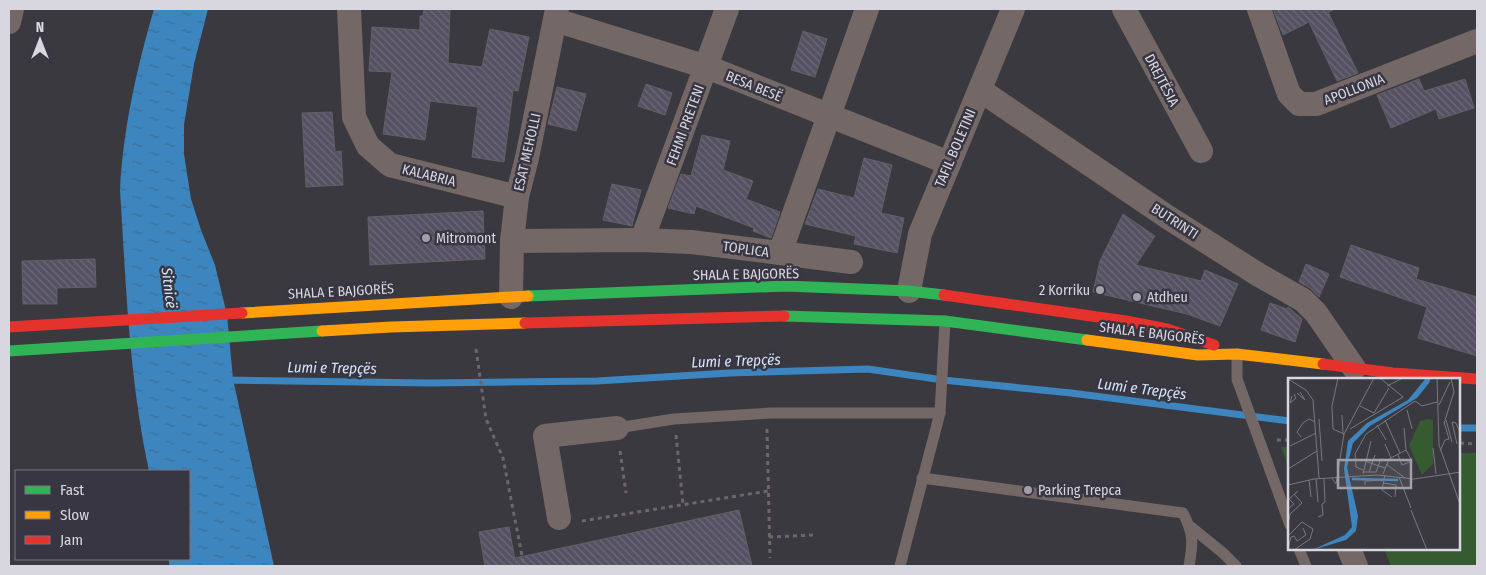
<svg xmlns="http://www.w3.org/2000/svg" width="1486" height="575" font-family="'Fira Sans Condensed',sans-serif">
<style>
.green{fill:#365b30}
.water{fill:url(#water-ripples)}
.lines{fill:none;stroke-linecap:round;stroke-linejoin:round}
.stream{stroke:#3c85be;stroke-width:7}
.building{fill:url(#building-back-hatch);stroke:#606065}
.path{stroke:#6f6667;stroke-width:3;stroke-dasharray:4 4;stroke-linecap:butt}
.lane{stroke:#746866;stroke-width:11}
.street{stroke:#746866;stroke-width:24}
.fast{stroke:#30b455;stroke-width:11}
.slow{stroke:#ff9f0a;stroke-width:11}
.jam{stroke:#e5322d;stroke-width:11}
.poi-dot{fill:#a1a0a7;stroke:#393643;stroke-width:2}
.labels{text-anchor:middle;stroke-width:5;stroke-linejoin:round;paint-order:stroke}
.street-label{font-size:14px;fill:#d8d7df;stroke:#393643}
.poi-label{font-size:14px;fill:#d8d7df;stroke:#393643;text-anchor:start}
.water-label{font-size:15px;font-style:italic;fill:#d3e6f7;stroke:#393643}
.inset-river{fill:none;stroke:#3c85be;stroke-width:2.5}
.inset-road{fill:none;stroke:#797880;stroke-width:1}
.view{fill:#a1a0a7;fill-opacity:0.15;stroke:#a1a0a7;stroke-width:2.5}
.inset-edge{fill:none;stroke:#d8d7df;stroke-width:2.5}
</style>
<defs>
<pattern id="water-ripples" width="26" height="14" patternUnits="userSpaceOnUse" patternTransform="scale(1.25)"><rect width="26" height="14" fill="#3c85be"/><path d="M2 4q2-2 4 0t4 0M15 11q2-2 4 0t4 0" fill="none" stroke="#3e6d93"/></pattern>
<pattern id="building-back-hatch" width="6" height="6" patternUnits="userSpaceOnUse" patternTransform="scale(1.25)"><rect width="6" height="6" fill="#565162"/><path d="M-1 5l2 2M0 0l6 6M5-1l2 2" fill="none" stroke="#6e6978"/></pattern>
</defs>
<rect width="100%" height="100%" fill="#3a3940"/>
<g class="green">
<polygon points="1281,447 1290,447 1290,471"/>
<polygon points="1460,453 1477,453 1477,566 1391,566 1384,549 1460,549"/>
</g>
<path class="water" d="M154,9H208L194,64L184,125V154L191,199L201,230L215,265L227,315L233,379L274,566H169V559H189V471H149C129,379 126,284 120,190C123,129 137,67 154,9Z"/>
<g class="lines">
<g class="stream">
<polyline points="224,380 430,383 597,381 729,373 868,369 943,380 1071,393 1290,421"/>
<polyline points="1460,428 1477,428"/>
</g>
</g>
<g class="building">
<polygon points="424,9 450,9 448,63 482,67 490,29 529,37 518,91 513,90 504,162 472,157 478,107 430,101 425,140 383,134 392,72 369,71 372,27 420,30 420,16 423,16"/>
<polygon points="1273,9 1336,9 1328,12 1358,73 1337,81 1309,22 1283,35"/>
<polygon points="803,31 827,39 815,77 791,70"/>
<polygon points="1419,79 1424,91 1465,79 1474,108 1439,119 1436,109 1391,128 1377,95"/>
<polygon points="646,84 672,93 665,115 638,106"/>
<polygon points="557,87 586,94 576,131 548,124"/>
<polygon points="332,112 335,152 341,151 343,185 306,187 302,113"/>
<polygon points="702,135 730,141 723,170 753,181 746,199 780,212 771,238 753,231 754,228 696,206 694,214 668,208 681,174 691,176"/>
<polygon points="864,158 892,165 881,213 904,218 897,253 854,244 856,236 805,224 818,189 854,198"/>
<polygon points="612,184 641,190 632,226 603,220"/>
<polygon points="483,211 485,259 370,265 368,217"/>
<polygon points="1123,214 1155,236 1136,265 1201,281 1205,270 1238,284 1220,326 1187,314 1093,292 1100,261"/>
<polygon points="1351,245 1419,268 1416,279 1477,297 1477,356 1418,338 1427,307 1340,277"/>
<polygon points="95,259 96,287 57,288 57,304 23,304 22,261"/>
<polygon points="1306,264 1329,274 1319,297 1310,288 1299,282"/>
<polygon points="1270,303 1287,309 1288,307 1302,319 1295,342 1261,330"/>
<polygon points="739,510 752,566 516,566 515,558"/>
<polygon points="509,527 516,566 485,566 479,532"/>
</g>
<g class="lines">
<g class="path">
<polyline points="476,349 486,419 503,458 524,566"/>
<polyline points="767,429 770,558"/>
<polyline points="676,435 683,504"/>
<polyline points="1277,440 1290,440"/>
<polyline points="1460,443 1477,444"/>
<polyline points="620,451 626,493"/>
<polyline points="582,521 768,491"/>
<polyline points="769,537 815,535"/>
</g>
<g class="lane">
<polyline points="1237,354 1237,379 1290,525"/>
<polyline points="617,428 674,419 771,413 940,413"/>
<path d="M922,478L1183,513C1194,534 1193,544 1189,566"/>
<polyline points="1191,527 1223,553 1236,566"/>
<polyline points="1299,549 1306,566"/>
<polyline points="900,566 940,413 945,321"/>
</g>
<g class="street">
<polyline points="349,9 354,117 368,146 390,165 517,197"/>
<polyline points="1124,9 1201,151"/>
<polyline points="1259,9 1289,94 1299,104 1316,104 1477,41"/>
<polyline points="555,20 707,67 949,163"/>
<polyline points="9,22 12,9"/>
<polyline points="980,90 1169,218 1259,275 1303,300 1316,313 1354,368"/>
<polyline points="642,240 727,9"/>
<polyline points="512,241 642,240 691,242 780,253 867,9"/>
<polyline points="780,253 851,262"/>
<polyline points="909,291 920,234 1013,9"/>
<polyline points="511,297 512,241 517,197 527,158 557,9"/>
<polyline points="559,518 545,436 617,428"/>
<polyline points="1349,549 1356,566"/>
</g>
<g class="fast">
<polyline points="528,296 785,286 909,291 944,295"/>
<polyline points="784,316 945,321 1087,340"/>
<polyline points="9,351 322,331"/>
</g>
<g class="slow">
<polyline points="242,313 528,296"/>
<polyline points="322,331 391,327 525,323"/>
<polyline points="1087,340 1198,355 1237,354 1323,364"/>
</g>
<g class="jam">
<polyline points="944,295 1126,321 1167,329 1214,345"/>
<polyline points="525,323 784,316"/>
<polyline points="9,327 242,313"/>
<polyline points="1323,364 1393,373 1477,379"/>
</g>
</g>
<g class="poi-dot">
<circle cx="426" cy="238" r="5"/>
<circle cx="1100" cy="290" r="5"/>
<circle cx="1137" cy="297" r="5"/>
<circle cx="1028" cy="490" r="5"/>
</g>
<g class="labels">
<g class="street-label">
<text transform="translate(1162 80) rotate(62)" y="5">DREJTËSIA</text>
<text transform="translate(754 86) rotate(22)" y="5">BESA BESË</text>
<text transform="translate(1354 89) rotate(-21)" y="5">APOLLONIA</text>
<text transform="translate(685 125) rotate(-70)" y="5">FEHMI PRETENI</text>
<text transform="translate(955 148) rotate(-67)" y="5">TAFIL BOLETINI</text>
<text transform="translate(527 152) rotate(-77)" y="5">ESAT MEHOLLI</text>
<text transform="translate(429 175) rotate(14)" y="5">KALABRIA</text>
<text transform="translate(1175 221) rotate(33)" y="5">BUTRINTI</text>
<text transform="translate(746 249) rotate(8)" y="5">TOPLICA</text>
<text transform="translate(746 274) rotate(-1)" y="5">SHALA E BAJGORËS</text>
<text transform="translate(341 291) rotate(-3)" y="5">SHALA E BAJGORËS</text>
<text transform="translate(1152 333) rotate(7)" y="5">SHALA E BAJGORËS</text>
</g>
<g class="poi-label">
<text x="436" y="243">Mitromont</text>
<text x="1090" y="295" text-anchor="end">2 Korriku</text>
<text x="1147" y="302">Atdheu</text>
<text x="1038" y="495">Parking Trepca</text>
</g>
<g class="water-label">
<text transform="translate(169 288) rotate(83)" y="5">Sitnicë</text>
<text transform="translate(736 361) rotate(-2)" y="5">Lumi e Trepçës</text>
<text transform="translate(332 368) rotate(1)" y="5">Lumi e Trepçës</text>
<text transform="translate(1142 389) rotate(7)" y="5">Lumi e Trepçës</text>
</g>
</g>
<g transform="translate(1288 378)">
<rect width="172" height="172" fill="#3a3940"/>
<path d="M140,41L145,42V86L134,97L121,68L132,43Z" fill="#365b30"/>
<path d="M138,0H143L141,5L129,20L82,48L65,65L59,89L70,138L68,153L58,162L24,172L57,157L64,149L56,91L60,63L79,45L120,22Z" fill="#3c85be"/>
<path class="inset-river" d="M64,101L110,102"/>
<path class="inset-road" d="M50,0L44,28L45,51L56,56M149,0L151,67L173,129M0,1L18,12L25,22L31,100M99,8L115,0M9,15L17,22L12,14M4,18L2,25L8,20L6,16M151,27L162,4M72,28L86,35L101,10M119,32L124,51M54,37L55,56M31,41L34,83M97,42L112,75M157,42L166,14L163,0M89,47L98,62M62,51L115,19L92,0M13,59L9,54L15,45L21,41L27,44M161,61L156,44L158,42L164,64M97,66L103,80M169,66L164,44L168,45L173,57M2,68L28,55M145,70L148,96M152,73L157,62L161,61M110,77L114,87L124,83L118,72M77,83L97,90M98,86L117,100M0,91L29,73M75,92L68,89L67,76L78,56L127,23L134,28L149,24M75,94H88L93,81L100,82M81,94L87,77M75,96L83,63M95,96L101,81L118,72L116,50M97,97L94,112L104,119M111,99L123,130M44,100L48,106L56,56L86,0M28,101L30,124M21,102L23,119M95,105L108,107L107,119M0,107L26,101L89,97L126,101L173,94M77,107V103L96,102M0,131L6,126L1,121L10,113M123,132L139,172M30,139L35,137L34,126L37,124L36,101M0,146L2,136L14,125L6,116M0,158L14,144L25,151L22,161L6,172M0,171L3,159L6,158L9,163L18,157L15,150"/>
<path class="view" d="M50,82H123V110H50Z"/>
<rect width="172" height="172" class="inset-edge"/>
</g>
<rect width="1486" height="575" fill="none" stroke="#d8d7df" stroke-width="20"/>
<rect x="15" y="470" width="175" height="90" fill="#393643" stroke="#797681"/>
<rect x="25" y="486" width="25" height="8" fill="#30b455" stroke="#797681"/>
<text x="60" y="495" font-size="15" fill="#d8d7df">Fast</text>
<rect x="25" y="511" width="25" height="8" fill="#ff9f0a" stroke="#797681"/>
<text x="60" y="520" font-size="15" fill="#d8d7df">Slow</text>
<rect x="25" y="536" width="25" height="8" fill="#e5322d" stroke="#797681"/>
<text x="60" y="545" font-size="15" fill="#d8d7df">Jam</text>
<g transform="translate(40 40)" stroke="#393643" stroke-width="4" paint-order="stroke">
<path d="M0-4L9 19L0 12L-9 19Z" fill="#d8d7df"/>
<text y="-8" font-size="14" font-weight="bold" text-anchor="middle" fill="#d8d7df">N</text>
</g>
</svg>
